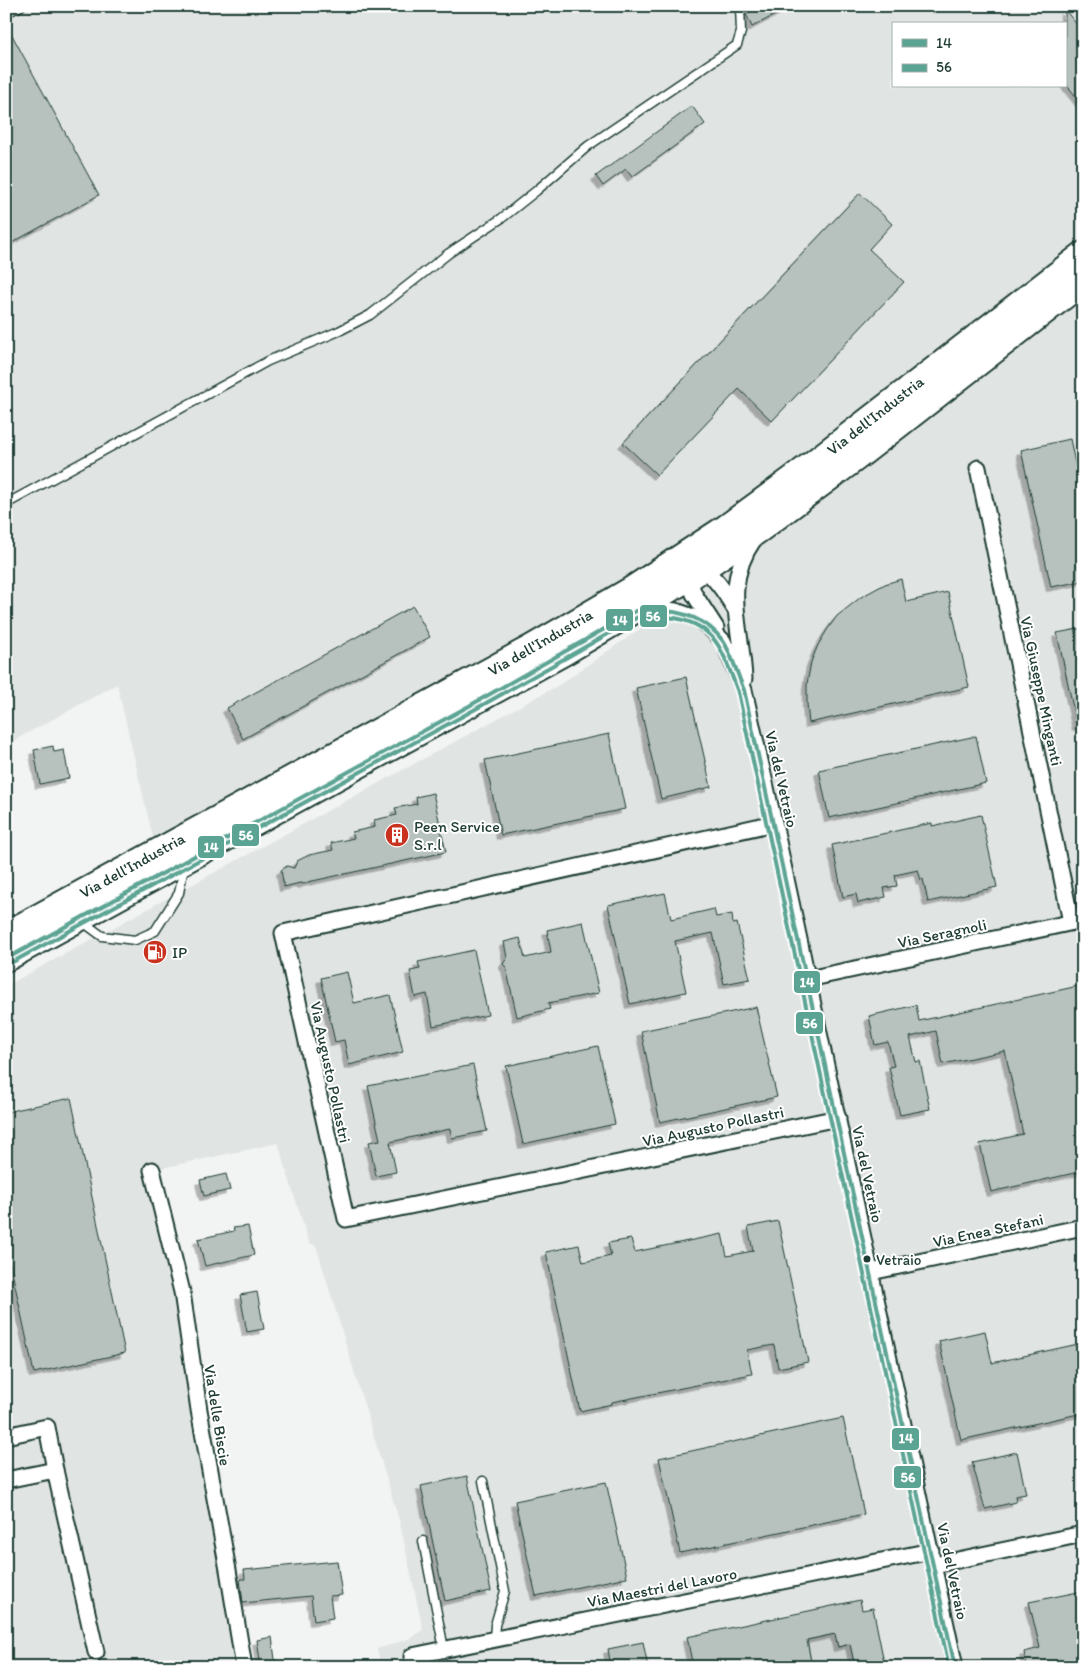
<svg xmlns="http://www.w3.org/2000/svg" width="1089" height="1673" font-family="Itim,sans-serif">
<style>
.built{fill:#e0e4e3;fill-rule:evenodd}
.green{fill:#ced5d3;stroke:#768984}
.building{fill:#b7c1bd;stroke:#1f3d34;filter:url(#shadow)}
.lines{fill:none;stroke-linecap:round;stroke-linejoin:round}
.lane-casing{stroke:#1f3d34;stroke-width:11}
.street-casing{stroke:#1f3d34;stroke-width:19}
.primary-casing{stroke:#1f3d34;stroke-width:28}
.lane{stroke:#fff;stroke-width:8}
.street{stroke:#fff;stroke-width:15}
.primary{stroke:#fff;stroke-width:24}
.bus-1-casing{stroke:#fff;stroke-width:8}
.bus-2-casing{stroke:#fff;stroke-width:8}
.bus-1{stroke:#5ba494;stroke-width:4}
.bus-2{stroke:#5ba494;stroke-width:4}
.bus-dot{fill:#1f3d34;stroke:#fff;stroke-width:2}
.labels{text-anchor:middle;stroke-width:4;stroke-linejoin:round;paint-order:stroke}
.bus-label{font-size:15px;fill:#1f3d34;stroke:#fff;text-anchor:start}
.street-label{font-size:16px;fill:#1f3d34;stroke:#fff}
.poi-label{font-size:16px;fill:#1f3d34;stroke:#fff;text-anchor:start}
.line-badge{stroke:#fff;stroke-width:2}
.badge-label{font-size:14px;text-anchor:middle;font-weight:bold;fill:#fff}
</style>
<defs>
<filter id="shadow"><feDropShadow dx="-4.5" dy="4.5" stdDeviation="0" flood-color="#0004"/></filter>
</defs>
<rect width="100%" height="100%" fill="#f2f3f3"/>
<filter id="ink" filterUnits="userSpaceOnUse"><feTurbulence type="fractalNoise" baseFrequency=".02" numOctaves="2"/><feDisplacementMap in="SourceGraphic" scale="10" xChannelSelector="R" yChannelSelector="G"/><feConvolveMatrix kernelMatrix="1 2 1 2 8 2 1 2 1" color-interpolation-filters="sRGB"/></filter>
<g filter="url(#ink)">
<g class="built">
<path d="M6,6H1083V240L756,493L630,577L565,616L154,842L117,684L6,745ZM893,24H1065V86H893Z"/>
<polygon points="1083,300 1083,1667 381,1667 377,1649 409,1639 423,1630 400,1523 316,1245 309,1243 278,1143 152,1170 174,1252 244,1667 6,1667 6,986 559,685 771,538 859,474"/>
</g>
<polygon class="green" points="835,1634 838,1647 850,1644 855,1667 812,1667 807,1640"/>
<g class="building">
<polygon points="760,6 792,6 752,27 746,14"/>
<polygon points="1065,10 1083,32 1083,105 1065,83"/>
<polygon points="6,24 99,195 6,246"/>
<polygon points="692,106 705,124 632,177 626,169 603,186 596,176"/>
<polygon points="860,193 892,224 869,249 904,282 772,421 739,389 657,475 623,443"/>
<polygon points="1070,439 1083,501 1083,581 1051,587 1021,450"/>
<polygon points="901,579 906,602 948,592 969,687 809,723 807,704 807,684 811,662 818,645 827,630 837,616 861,597 885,584"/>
<polygon points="413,606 430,637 243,739 227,708"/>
<polygon points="1083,628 1083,725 1077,726 1057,633"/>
<polygon points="686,677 711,787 661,799 636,688"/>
<polygon points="609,734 625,809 501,835 485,760"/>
<polygon points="976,736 986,783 829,818 819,770"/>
<polygon points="53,746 54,752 64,750 69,778 40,784 34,750"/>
<polygon points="433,793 446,852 308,882 304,884 300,883 284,887 281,870 287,866 294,868 297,861 309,855 333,850 331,843 354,838 352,832 375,827 374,820 397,815 395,808 417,804 416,797"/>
<polygon points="981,815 997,887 928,902 923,879 921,880 918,870 895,875 897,886 884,888 886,897 858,903 856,894 843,897 832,845 932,823 932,826"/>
<polygon points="665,893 671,919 714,909 716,917 732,914 733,924 737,923 750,979 724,984 713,933 675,941 686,992 630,1004 608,905"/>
<polygon points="583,922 599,993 548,1003 550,1009 517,1017 506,967 503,964 507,958 504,942 520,938 525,958 551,952 547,930"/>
<polygon points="474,950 488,1015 433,1026 427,994 415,997 410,971 420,969 418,962"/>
<polygon points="347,972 354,1003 390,995 403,1052 349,1065 344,1040 335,1042 321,978"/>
<polygon points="1083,985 1083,1171 991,1192 980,1144 1023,1134 1005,1051 943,1064 936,1031 910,1037 916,1062 920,1061 930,1109 900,1115 889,1067 894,1066 888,1042 875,1045 869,1016 916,1005 919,1021"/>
<polygon points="756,1007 777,1097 660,1122 641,1031"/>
<polygon points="598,1046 615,1124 523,1144 506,1066"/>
<polygon points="473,1065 487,1131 452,1138 450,1129 390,1142 396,1172 376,1176 369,1142 380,1140 368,1086"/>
<polygon points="71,1098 125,1353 34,1373 6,1244 6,1112"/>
<polygon points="226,1174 230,1190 204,1196 200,1180"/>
<polygon points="778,1221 808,1362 778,1368 774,1345 747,1350 752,1374 612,1402 612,1404 580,1411 546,1252 579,1245 583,1262 611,1256 608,1243 631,1239 635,1252 722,1234 727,1256 753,1251 748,1227"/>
<polygon points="248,1226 254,1255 205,1266 198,1239 234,1231 233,1228"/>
<polygon points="257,1292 264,1329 247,1332 240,1295"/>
<polygon points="985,1331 992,1363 1078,1344 1083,1368 1083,1413 961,1440 939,1341"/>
<polygon points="843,1418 864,1514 680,1553 659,1458"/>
<polygon points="1017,1452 1026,1494 1015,1496 1016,1502 985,1509 972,1462"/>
<polygon points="467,1476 491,1591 445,1601 421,1486"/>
<polygon points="606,1482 627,1577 536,1596 515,1501"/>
<polygon points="337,1561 342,1595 330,1596 333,1618 314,1621 311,1596 243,1603 240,1579 245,1579 244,1570"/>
<polygon points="1083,1591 1083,1667 1027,1667 1024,1652 1040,1648 1029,1602"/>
<polygon points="860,1600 862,1610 873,1608 885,1667 855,1667 850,1644 838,1647 835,1634 807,1640 812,1667 693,1667 687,1637"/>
<polygon points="272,1637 276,1667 261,1667 257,1640"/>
<polygon points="643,1642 648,1667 611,1667 608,1649"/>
</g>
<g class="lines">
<g class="lane-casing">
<g id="lane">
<polyline points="6,13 21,6"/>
<polyline points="6,504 268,361 339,331 370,315 449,253 502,218 536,191 588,146 737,45 741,32 740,6"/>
<polyline points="83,922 102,936 135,940 155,931 179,893 184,866"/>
<polyline points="483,1481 505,1591 495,1625 494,1639"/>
<polyline points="423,1541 444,1649"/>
</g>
</g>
<g class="street-casing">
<g id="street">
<polyline points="978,468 1071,922"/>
<path d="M697,564C714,575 725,592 735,609"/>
<polyline points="686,572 694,594 716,628"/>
<polyline points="640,611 656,609 676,611 696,618 709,627 723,641 744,690 774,823 955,1667"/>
<path d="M744,679C742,627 721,586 754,539"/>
<polyline points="774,823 283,933 346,1219 838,1118"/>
<polyline points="808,979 1083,920"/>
<polyline points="152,1170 182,1292 199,1410 228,1570 244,1667"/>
<polyline points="871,1272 1083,1227"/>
<polyline points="6,1436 47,1427 55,1470 6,1480"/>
<polyline points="55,1470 96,1652"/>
<polyline points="934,1565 1083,1534"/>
<polyline points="414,1667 412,1656 931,1551"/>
</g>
</g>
<g class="primary-casing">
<g id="primary">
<polyline points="6,934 530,648 633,588 726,527 793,478 1083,254"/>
<polyline points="6,959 564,653 688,579 761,529 858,457 1083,282"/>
</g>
</g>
<use href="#lane" class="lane"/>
<use href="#street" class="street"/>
<use href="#primary" class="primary"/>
<g class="bus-1-casing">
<path id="bus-1" d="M6,959L469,706L636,611C668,608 702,612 723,641C731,652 738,676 744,690L955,1667"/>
</g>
<g class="bus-2-casing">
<path id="bus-2" d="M9,964L472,711L638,617C667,614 701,618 718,645C727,659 732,677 738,692L949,1667"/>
</g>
<use href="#bus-1" class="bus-1"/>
<use href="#bus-2" class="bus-2"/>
</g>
</g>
<defs>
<g id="building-disc" transform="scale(1.25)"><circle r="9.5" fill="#c8321e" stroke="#fff"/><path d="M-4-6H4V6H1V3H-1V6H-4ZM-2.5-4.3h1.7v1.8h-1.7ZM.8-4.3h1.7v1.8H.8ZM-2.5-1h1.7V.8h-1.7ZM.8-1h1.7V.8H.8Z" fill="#fff"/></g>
<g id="fuel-disc" transform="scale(1.25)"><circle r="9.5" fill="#c8321e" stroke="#fff"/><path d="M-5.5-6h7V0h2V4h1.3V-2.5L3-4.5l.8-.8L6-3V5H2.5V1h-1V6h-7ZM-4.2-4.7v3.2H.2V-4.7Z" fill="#fff"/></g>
</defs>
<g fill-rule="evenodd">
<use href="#building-disc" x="397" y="835"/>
<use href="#fuel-disc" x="155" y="952"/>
</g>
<circle class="bus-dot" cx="867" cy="1259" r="4.5"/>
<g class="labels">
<g class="bus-label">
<text x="876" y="1265">Vetraio</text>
</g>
<g class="street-label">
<text transform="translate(875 415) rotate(-38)" y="6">Via dell'Industria</text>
<text transform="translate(540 642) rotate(-30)" y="6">Via dell'Industria</text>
<text transform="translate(1042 691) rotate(78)" y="6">Via Giuseppe Minganti</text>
<text transform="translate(782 779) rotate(77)" y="6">Via del Vetraio</text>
<text transform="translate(132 865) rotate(-29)" y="6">Via dell'Industria</text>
<text transform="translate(942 933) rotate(-12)" y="6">Via Seragnoli</text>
<text transform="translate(331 1072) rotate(78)" y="6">Via Augusto Pollastri</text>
<text transform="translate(713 1126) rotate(-12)" y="6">Via Augusto Pollastri</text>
<text transform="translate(868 1174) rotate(78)" y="6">Via del Vetraio</text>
<text transform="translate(988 1230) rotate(-12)" y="6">Via Enea Stefani</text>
<text transform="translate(218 1415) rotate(81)" y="6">Via delle Biscie</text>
<text transform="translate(953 1571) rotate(78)" y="6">Via del Vetraio</text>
<text transform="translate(662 1587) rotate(-11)" y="6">Via Maestri del Lavoro</text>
</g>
<g class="poi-label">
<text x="414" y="832">Peen Service<tspan x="414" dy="18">S.r.l</tspan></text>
<text x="172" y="958">IP</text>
</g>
</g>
<g class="line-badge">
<rect x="639" y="604" width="29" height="24" rx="5" fill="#5ba494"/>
<rect x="605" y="608" width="29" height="24" rx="5" fill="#5ba494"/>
<rect x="231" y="823" width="29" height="24" rx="5" fill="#5ba494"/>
<rect x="197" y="835" width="28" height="24" rx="5" fill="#5ba494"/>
<rect x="793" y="970" width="28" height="24" rx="5" fill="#5ba494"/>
<rect x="795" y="1011" width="29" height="24" rx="5" fill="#5ba494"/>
<rect x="891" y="1427" width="29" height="24" rx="5" fill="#5ba494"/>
<rect x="893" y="1465" width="29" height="24" rx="5" fill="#5ba494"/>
</g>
<g class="badge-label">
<text x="653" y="621">56</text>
<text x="620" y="625">14</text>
<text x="246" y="840">56</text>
<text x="211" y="852">14</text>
<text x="807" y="987">14</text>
<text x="810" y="1028">56</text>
<text x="906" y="1443">14</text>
<text x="908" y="1482">56</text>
</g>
<rect width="1089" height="1673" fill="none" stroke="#fff" stroke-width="25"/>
<rect x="12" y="12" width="1064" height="1648" fill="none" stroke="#1f3d34" stroke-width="2" filter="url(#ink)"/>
<rect x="892" y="22" width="175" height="65" fill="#ffffff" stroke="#a5b1ae"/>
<rect x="902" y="39" width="25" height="8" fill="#5ba494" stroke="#a5b1ae"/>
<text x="936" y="48" font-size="15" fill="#1f3d34">14</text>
<rect x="902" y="64" width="25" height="8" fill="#5ba494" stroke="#a5b1ae"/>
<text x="936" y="72" font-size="15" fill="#1f3d34">56</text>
</svg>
